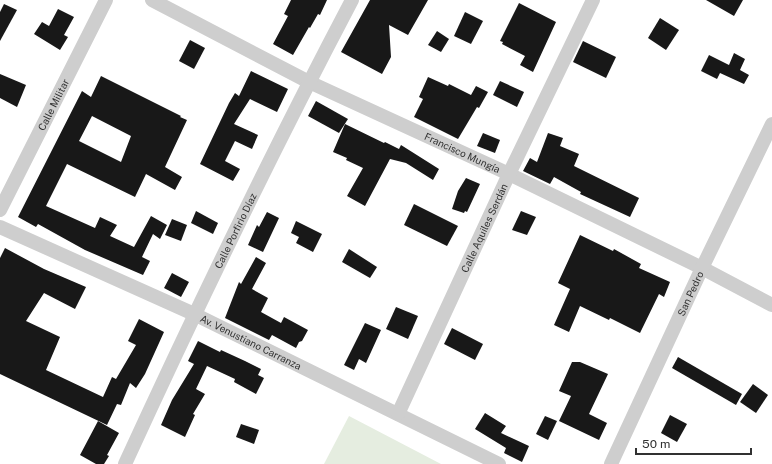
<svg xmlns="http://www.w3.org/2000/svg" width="772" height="464" font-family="'Public Sans',sans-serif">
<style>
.pitch{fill:#e5ede0}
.building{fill:#181818;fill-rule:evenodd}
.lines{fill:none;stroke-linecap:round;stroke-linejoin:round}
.minor{stroke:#cecece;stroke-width:14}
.labels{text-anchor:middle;stroke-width:4;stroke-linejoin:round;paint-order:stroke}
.street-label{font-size:10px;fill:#313131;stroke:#fff}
</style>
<rect width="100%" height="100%" fill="#fff"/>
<polygon class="pitch" points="349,416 441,464 324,464"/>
<g class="building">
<polygon points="291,0 327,0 320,15 318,14 310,28 309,27 293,55 273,44 288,16 284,14"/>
<polygon points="370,0 428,0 408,35 389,25 391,57 382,74 341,52"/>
<polygon points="706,0 743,0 734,16"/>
<polygon points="519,3 556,22 533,72 520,65 525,56 502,44 503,42 500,41"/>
<polygon points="4,4 17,10 0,41 0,12"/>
<polygon points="58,9 74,17 64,35 68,37 60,50 34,34 42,22 49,26"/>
<polygon points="465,12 483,21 471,44 454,36"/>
<polygon points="660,18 679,30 666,50 648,38"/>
<polygon points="437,31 449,39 441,52 428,45"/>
<polygon points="190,40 205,48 194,69 179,61"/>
<polygon points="583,41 616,57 606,78 573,62"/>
<polygon points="734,53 745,59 740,70 749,75 744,84 720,73 717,79 701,71 709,55 729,65"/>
<polygon points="251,71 288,89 277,112 250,99 234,124 258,135 252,149 235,141 225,161 240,169 233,181 200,164 229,103 235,93 239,96"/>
<polygon points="0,74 26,85 17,107 0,98"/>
<path d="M101,76L181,116L180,117L187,120L165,167L182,177L175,190L146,174L135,197L67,164L46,206L95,228L100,217L117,225L110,236L134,247L151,216L167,225L160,239L153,234L142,257L150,261L143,275L85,250L38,224L36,227L18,217L82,91L91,97ZM92,116L131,136L121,162L79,141Z"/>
<polygon points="428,77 448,86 449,84 471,95 476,86 488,92 479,108 477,107 458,139 414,117 423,99 419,97"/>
<polygon points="500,81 524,92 517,107 493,95"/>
<polygon points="316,101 348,119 339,133 308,116"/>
<polygon points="345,124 384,143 385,142 399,149 401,145 439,169 433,180 406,163 390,159 365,206 347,196 363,168 346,160 347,158 333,152"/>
<polygon points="483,133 500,140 495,153 477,146"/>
<polygon points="548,133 563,138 560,146 579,154 574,166 639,198 630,217 580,194 581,192 554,177 550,184 523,171 530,158 537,162"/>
<polygon points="466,178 480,184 467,212 465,211 464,213 452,209 458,191"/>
<polygon points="414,204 458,226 447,246 404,225"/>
<polygon points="196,211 218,223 213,234 191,223"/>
<polygon points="521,211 536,217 527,235 512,230"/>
<polygon points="267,212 279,218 263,252 248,245 257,225 259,227"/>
<polygon points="172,219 187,225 181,241 165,235"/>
<polygon points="296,221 322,234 313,252 296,243 299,237 291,233"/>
<polygon points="580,235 613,251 614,249 641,264 639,268 670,282 664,297 659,294 640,333 610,318 609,320 580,306 569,332 554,325 570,289 558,283"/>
<polygon points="5,248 44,269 86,287 75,309 44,293 26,321 60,337 46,370 103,397 112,377 116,379 136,345 128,341 139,319 164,332 145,374 136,388 130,383 121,405 117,404 107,425 0,374 0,258"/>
<polygon points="349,249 377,267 370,278 342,262"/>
<polygon points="256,257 266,263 252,289 268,298 261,312 281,323 284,317 308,330 302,341 299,342 296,348 272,335 269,340 225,318 239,282 241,284"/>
<polygon points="172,273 189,282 181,297 164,288"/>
<polygon points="396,307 418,316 408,339 386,329"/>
<polygon points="365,323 381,330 366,363 359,359 354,370 344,365"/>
<polygon points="452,328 483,344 475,360 444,344"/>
<polygon points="198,341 220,352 221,350 245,361 261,369 258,375 264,378 256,394 234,382 235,379 207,366 196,389 205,394 193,414 195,415 185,437 161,425 172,400 194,364 188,361"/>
<polygon points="678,357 742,394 736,405 672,368"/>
<polygon points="572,362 580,362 608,374 589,414 607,423 599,440 559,421 571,396 559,391"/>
<polygon points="753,384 768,395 756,413 740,402"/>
<polygon points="485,413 506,426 501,433 529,446 522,462 504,453 506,448 475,429"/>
<polygon points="670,415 687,424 677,442 661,433"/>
<polygon points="545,416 557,421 548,440 536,434"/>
<polygon points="98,421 119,433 107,455 109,456 104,464 96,464 80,455"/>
<polygon points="241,424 259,430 254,444 236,437"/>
</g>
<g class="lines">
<g class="minor">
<path id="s1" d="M152,0L309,82L509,174L702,268L772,305"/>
<path id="s2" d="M0,210L106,0"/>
<path id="s3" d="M0,227L194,314L499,464"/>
<path id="s4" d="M398,414L509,174L593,0"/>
<path id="s5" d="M125,464C197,307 272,152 352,0"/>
<path id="s6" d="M611,464L702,268L772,124"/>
</g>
</g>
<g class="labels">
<g class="street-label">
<text dy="4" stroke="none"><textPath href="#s2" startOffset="118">Calle Militar</textPath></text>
<text dy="4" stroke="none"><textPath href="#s1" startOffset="346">Francisco Mungía</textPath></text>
<text dy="4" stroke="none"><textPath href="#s4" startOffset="205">Calle Aquiles Serdán</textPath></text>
<text dy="4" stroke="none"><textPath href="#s5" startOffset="258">Calle Porfirio Díaz</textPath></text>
<text dy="4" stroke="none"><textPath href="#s6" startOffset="188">San Pedro</textPath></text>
<text dy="4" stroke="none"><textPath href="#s3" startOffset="276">Av. Venustiano Carranza</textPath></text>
</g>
</g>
<path d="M636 448v6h115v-6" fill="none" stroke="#313131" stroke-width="2"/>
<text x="642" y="448" font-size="12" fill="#313131" stroke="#ffffff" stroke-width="3" paint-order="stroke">50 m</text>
</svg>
